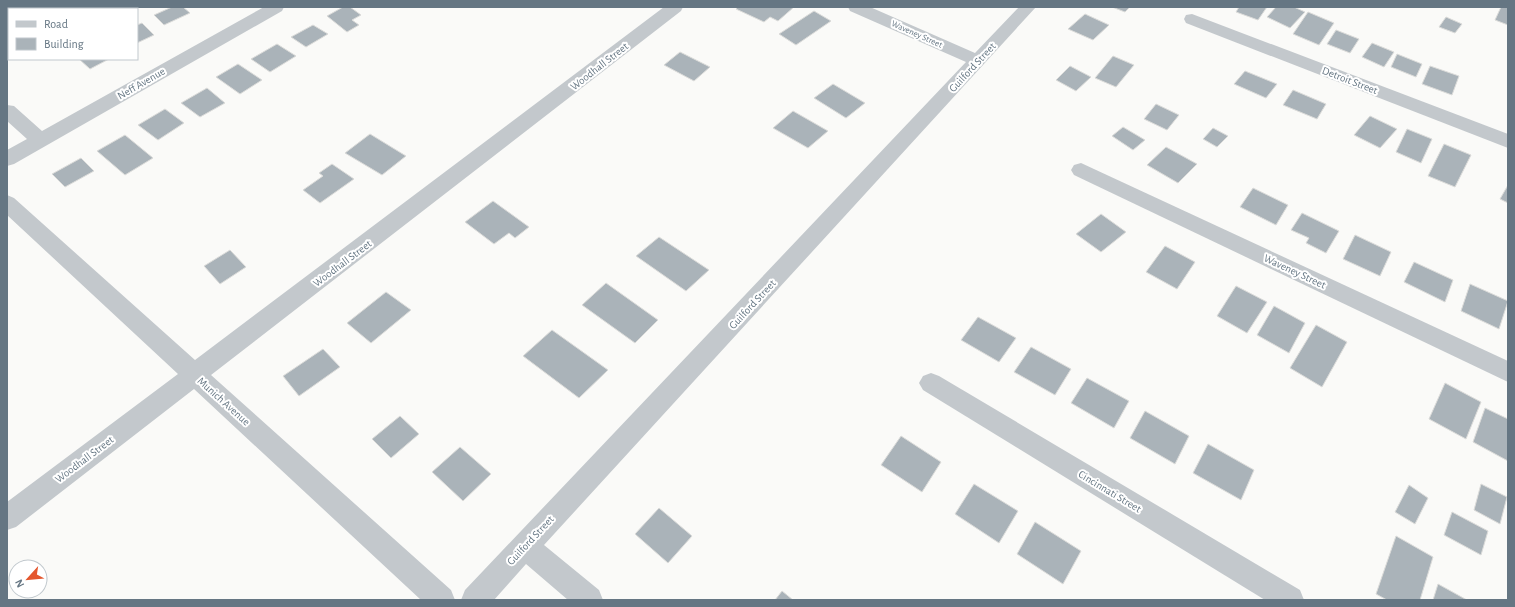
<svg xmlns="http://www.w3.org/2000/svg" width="1515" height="607" font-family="'Alegreya Sans',sans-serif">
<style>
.building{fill:#aab3b9;stroke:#dcdcda}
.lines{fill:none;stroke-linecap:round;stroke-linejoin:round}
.minor{fill:#c3c8cc;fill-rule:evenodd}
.labels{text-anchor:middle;stroke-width:4;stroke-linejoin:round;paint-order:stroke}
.far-street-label{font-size:9px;fill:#657683;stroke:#fff}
.street-label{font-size:11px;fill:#657683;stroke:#fff}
</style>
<rect width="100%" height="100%" fill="#fafaf8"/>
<g class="building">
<polygon points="172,7 183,7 190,13 164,25 154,15"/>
<polygon points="343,7 350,7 361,15 352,20 359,25 347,32 327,16"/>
<polygon points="738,7 794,7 778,21 770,17 764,22 736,9"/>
<polygon points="1112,7 1130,7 1125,12"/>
<polygon points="1239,7 1267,7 1258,20 1236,12"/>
<polygon points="1276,7 1294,7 1305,12 1290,28 1267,17"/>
<polygon points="1501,7 1508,7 1508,25 1495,20"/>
<polygon points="814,11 831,21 796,45 779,34"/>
<polygon points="1308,12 1334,23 1319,45 1293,34"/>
<polygon points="1085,14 1109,25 1093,40 1068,29"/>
<polygon points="1446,17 1462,24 1455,33 1439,27"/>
<polygon points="142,23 154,35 137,43 137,25"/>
<polygon points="313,25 328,34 306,47 291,37"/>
<polygon points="1336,30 1359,39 1350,53 1327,44"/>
<polygon points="1372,43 1394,52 1384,67 1362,57"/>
<polygon points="277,44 296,56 270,72 251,59"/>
<polygon points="680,52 710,67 694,81 664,65"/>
<polygon points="1397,54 1422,64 1416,77 1391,67"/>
<polygon points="1113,56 1134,65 1116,87 1095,78"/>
<polygon points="79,59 109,59 90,69"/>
<polygon points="238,64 262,80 240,94 216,77"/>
<polygon points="1070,66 1091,77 1076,91 1056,80"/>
<polygon points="1430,66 1459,76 1452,95 1422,84"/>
<polygon points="1245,71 1277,84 1266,98 1234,84"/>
<polygon points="833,84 865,103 846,118 814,98"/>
<polygon points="207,88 225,103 200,117 181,103"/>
<polygon points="1293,90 1326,104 1317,119 1283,105"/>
<polygon points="1156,104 1179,115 1167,130 1144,119"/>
<polygon points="165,109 184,123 158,140 138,125"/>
<polygon points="793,111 828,131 808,148 773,128"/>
<polygon points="1370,116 1397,129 1380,148 1354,135"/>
<polygon points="1123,127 1145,140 1133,150 1112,136"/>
<polygon points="1213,128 1228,136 1217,147 1203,139"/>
<polygon points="1407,129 1432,139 1421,163 1396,152"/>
<polygon points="370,134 406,156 382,175 345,153"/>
<polygon points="125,135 153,158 125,175 97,151"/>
<polygon points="1444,144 1471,155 1455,187 1428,176"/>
<polygon points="1166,147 1197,164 1178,183 1147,165"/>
<polygon points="81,158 94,171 65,187 52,174"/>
<polygon points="332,164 354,179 320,203 303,190 323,176 319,173"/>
<polygon points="1508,185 1508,203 1500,199"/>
<polygon points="1253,188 1288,205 1276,225 1240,207"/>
<polygon points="493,201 529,227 515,238 509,233 494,244 465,222"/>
<polygon points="1302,213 1339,231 1326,253 1306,243 1309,238 1291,230"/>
<polygon points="1101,214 1126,232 1101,252 1076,234"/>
<polygon points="1355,235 1391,252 1380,276 1343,259"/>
<polygon points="659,237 709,270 686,291 636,256"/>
<polygon points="1165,246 1195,262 1177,289 1146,272"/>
<polygon points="230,250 246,267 220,284 204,266"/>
<polygon points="1414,262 1453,280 1445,302 1404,282"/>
<polygon points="606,283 658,320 635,343 582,305"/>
<polygon points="1470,284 1508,301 1499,329 1461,311"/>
<polygon points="1236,286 1267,302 1247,333 1217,316"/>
<polygon points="386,292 411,310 371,343 347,323"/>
<polygon points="1274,306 1305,323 1289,353 1257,335"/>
<polygon points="978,317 1016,338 999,362 961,340"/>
<polygon points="1316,325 1347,342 1322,387 1290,368"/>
<polygon points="552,330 608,370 579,398 523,356"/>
<polygon points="1031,347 1071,369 1055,395 1014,372"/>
<polygon points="323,349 340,367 299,396 283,376"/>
<polygon points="1087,378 1129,401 1114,428 1071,403"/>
<polygon points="1445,383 1481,402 1466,439 1429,419"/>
<polygon points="1485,408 1508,419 1508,461 1473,442"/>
<polygon points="1145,411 1189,436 1175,464 1130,438"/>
<polygon points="400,416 419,434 391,458 372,439"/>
<polygon points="901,436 941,462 922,492 881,465"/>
<polygon points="1208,444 1254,470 1241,500 1193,473"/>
<polygon points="460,447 491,474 463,501 432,472"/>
<polygon points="974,484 1018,511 999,543 955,514"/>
<polygon points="1481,484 1507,497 1500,524 1474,510"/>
<polygon points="1409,485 1428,498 1415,524 1395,512"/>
<polygon points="659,508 692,536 668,563 635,534"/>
<polygon points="1452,512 1488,531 1481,555 1444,535"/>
<polygon points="1035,522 1081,551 1063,584 1017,554"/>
<polygon points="1396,536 1433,557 1420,600 1387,600 1376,594"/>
<polygon points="1438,584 1467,600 1433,600"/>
<polygon points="782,591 793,600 775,600"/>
</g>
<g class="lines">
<g class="minor">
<polygon points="264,7 284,7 282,11 14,164 7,166 7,150 27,139 7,121 7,105 14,106 42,131"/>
<polygon points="664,7 683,7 681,11 211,375 451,590 455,600 421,600 194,389 16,527 7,530 7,502 178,374 7,215 7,195 14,198 195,360"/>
<polygon points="848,7 870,7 975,53 1019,7 1036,7 544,545 599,590 603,600 568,600 526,564 494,600 461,600 465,590 966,62 850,11"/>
<polygon points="1192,14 1508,134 1508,148 1186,23 1184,19 1186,15"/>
<polygon points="1081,163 1508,361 1508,382 1074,175 1071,170 1074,165"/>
<polygon points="931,373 939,376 1300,590 1304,600 1265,600 923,390 919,383 923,376"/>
</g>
</g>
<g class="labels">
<g class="far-street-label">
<text transform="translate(917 34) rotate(24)" y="3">Waveney Street</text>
</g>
<g class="street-label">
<text transform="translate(599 66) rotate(-38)" y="4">Woodhall Street</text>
<text transform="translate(972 67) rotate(-47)" y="4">Guilford Street</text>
<text transform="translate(1350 80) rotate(21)" y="4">Detroit Street</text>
<text transform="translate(141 83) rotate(-30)" y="4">Neff Avenue</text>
<text transform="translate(342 263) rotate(-37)" y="4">Woodhall Street</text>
<text transform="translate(1295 271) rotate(25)" y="4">Waveney Street</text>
<text transform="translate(752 304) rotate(-47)" y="4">Guilford Street</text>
<text transform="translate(224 401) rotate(42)" y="4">Munich Avenue</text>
<text transform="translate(84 459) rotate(-37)" y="4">Woodhall Street</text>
<text transform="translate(1110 491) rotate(31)" y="4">Cincinnati Street</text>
<text transform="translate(530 540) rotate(-47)" y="4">Guilford Street</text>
</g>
</g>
<rect width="1515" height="607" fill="none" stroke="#657683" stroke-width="16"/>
<rect x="8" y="8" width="130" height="52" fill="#ffffff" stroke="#c1c8cd"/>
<rect x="16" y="21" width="20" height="6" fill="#c3c8cc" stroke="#c1c8cd"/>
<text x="44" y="28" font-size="12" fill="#657683">Road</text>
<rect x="16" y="38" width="20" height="12" fill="#aab3b9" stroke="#c1c8cd"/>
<text x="44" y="48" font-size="12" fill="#657683">Building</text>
<g transform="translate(28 579) rotate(243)"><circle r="19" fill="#ffffff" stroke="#c1c8cd"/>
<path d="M0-3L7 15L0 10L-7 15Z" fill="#e4572e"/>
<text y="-6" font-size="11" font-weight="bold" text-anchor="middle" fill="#657683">N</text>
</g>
</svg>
